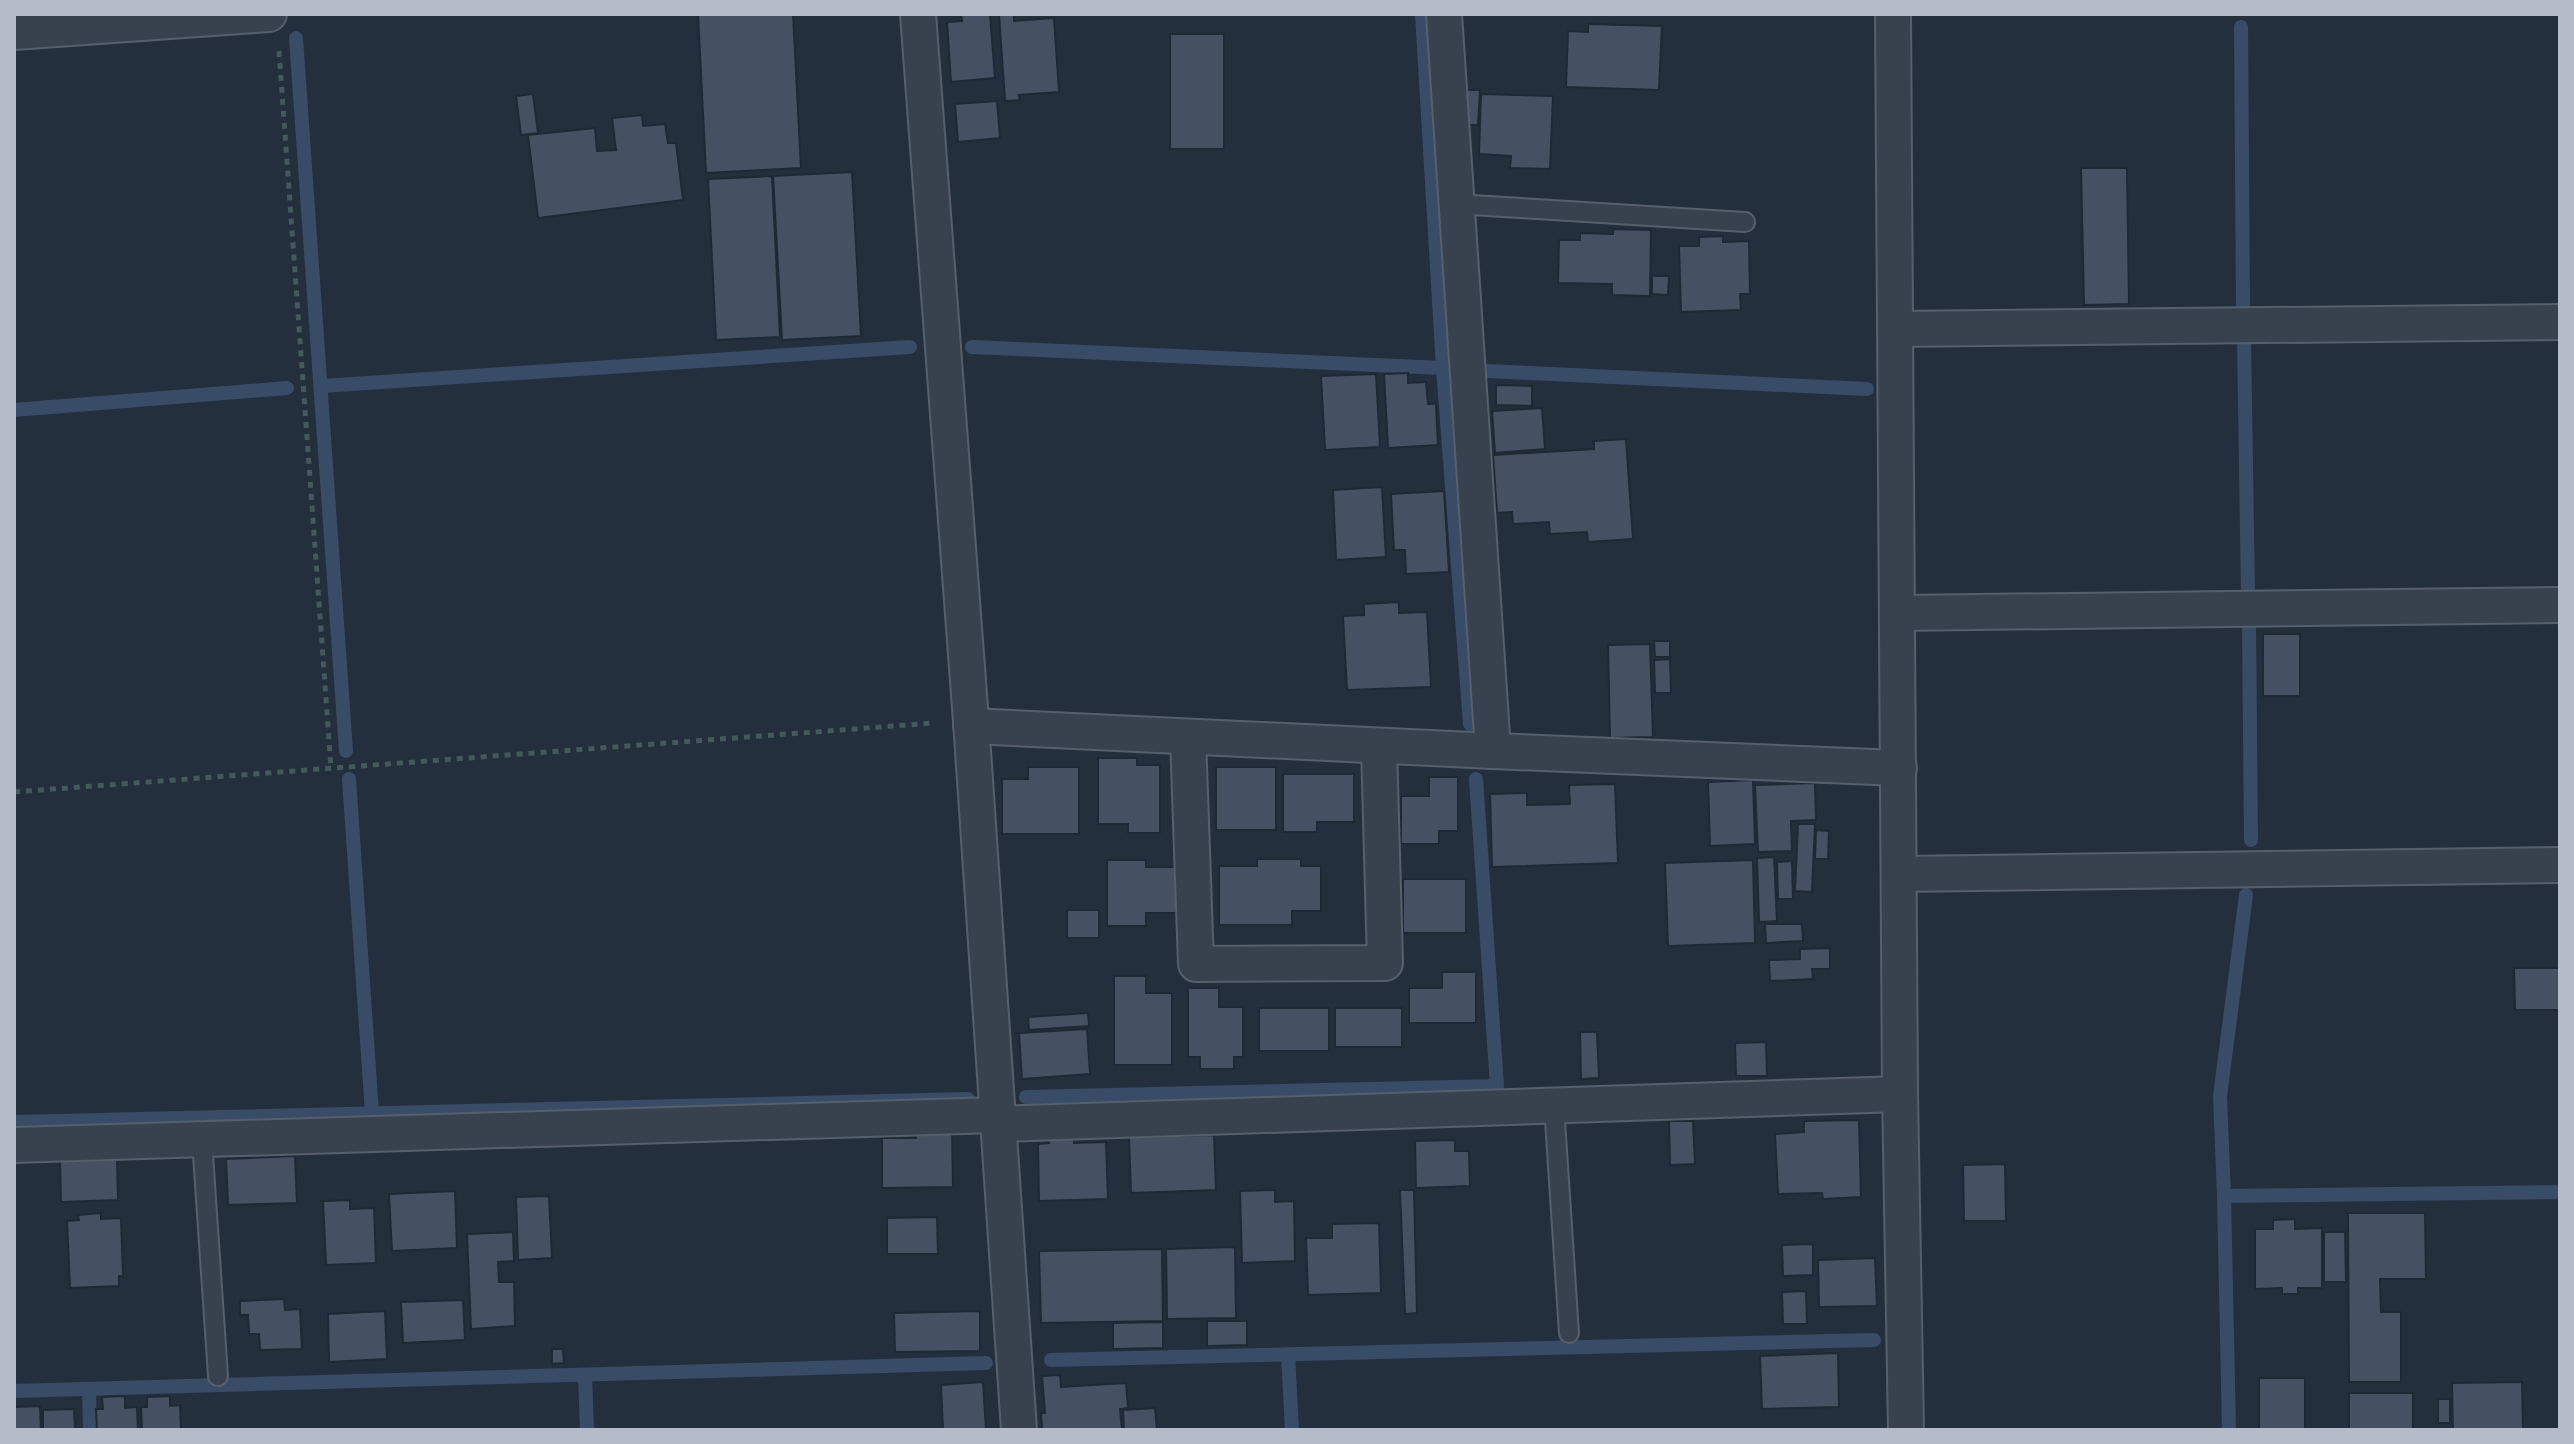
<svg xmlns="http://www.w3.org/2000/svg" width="2574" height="1444" font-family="Inter,sans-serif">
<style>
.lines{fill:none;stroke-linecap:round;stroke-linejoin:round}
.stream{stroke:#394c67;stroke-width:14}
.building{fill:#455162;stroke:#1f2835;stroke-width:2}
.service-casing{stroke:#565f6c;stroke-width:22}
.minor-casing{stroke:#565f6c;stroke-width:38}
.path{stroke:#44595c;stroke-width:5;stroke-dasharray:6 6;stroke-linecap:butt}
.service{stroke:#38414e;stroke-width:18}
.minor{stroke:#38414e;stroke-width:34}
</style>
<rect width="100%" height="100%" fill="#242f3e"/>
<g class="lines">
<g class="stream">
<polyline points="1422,14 1443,368 1470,724"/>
<polyline points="2241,27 2243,305"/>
<polyline points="296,38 346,751"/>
<polyline points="2244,338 2248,594"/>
<polyline points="972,347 1443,368"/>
<polyline points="1487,371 1867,389"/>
<polyline points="322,386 910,347"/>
<polyline points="14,410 287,388"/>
<polyline points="2249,626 2251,840"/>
<polyline points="349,779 372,1113"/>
<polyline points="1026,1097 1497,1086 1476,779"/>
<polyline points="14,1122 968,1099"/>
<polyline points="2224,1196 2220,1096 2246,895"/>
<polyline points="1288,1354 1292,1430"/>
<polyline points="1051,1360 1874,1340"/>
<polyline points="585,1375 587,1430"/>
<polyline points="89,1389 90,1430"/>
<polyline points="14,1391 986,1363"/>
<polyline points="2229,1430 2224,1196 2560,1192"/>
</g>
</g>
<g class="building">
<polygon points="698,14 793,14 801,168 706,173"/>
<polygon points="961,14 990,14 995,78 951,82 947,22 962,21"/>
<polygon points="999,14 1014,14 1014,21 1054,18 1059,92 1019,95 1020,100 1005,101"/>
<polygon points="1588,24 1662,26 1659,90 1566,87 1568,31 1588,32"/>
<rect x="1170" y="34" width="54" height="115"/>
<polygon points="1463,90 1480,90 1478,125 1462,125"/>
<polygon points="533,94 538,133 521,135 516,96"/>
<polygon points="1481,94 1553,96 1550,169 1510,168 1511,156 1479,154"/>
<polygon points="997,101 1000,138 958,142 955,104"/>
<polygon points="642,115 643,126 665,124 668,143 676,143 683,200 538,218 528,135 595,128 597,151 616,150 612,118"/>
<polygon points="2081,168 2127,168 2129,304 2084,305"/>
<polygon points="852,172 861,336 782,340 773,176"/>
<polygon points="772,176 780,337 716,340 708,179"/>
<polygon points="1613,229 1651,230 1650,296 1612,295 1612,284 1558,283 1559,240 1580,240 1580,233 1613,234"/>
<polygon points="1723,236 1723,242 1749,241 1750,294 1740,294 1741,310 1681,312 1679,246 1699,246 1699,237"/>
<polygon points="1652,276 1669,276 1668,295 1652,294"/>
<polygon points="1408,373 1408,383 1426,382 1428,404 1436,404 1438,445 1388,448 1384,374"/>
<polygon points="1376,374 1380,447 1325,450 1321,376"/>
<polygon points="1496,385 1532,386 1532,406 1496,405"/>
<polygon points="1542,408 1545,449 1495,453 1492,411"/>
<polygon points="1626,439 1633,539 1588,542 1587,532 1550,534 1549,522 1513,524 1512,512 1497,513 1493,455 1594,449 1594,441"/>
<polygon points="1382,487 1386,557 1336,560 1333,490"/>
<polygon points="1444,491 1449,572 1406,574 1405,550 1394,550 1391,494"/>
<polygon points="1399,602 1399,613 1427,612 1431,687 1347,690 1343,616 1364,615 1364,604"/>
<rect x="2263" y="634" width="37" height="62"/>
<polygon points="1654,641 1670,641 1670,657 1655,657"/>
<polygon points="1650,644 1653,737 1610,738 1608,645"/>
<polygon points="1670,659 1671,693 1655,693 1654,660"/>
<polygon points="1098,758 1137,758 1137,765 1160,765 1160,833 1128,833 1128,824 1098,824"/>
<polygon points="1028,767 1079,767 1079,834 1002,834 1002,779 1028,779"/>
<rect x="1216" y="767" width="60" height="63"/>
<polygon points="1283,774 1354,774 1354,822 1317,822 1317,832 1283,832"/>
<polygon points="1429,777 1458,777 1458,831 1439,831 1439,844 1401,844 1401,796 1429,796"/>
<polygon points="1753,780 1755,844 1710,846 1708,782"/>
<polygon points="1815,783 1816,820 1791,821 1792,851 1758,852 1755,785"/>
<polygon points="1615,784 1618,863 1492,867 1490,794 1527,793 1527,805 1570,804 1569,785"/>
<polygon points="1798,824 1815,824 1812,892 1795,891"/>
<polygon points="1816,830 1829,831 1828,859 1815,859"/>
<polygon points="1774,857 1777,921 1759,922 1757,858"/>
<polygon points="1257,859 1301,859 1301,866 1321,866 1321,911 1292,911 1292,925 1219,925 1219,866 1257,866"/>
<polygon points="1107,860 1146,860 1146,867 1176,867 1176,913 1146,913 1146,926 1107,926"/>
<polygon points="1753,860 1755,943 1668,946 1665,863"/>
<polygon points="1792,861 1793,899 1778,899 1777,862"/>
<rect x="1403" y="879" width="63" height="54"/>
<rect x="1067" y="910" width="32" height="28"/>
<polygon points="1765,924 1802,924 1803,941 1766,943"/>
<polygon points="1830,948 1830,969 1812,969 1813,979 1770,981 1769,960 1800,959 1800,949"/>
<polygon points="2514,968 2560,968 2560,1010 2515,1010"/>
<polygon points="1442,972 1476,972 1476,1023 1409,1023 1409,988 1442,988"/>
<polygon points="1114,976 1146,976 1146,993 1172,993 1172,1065 1114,1065"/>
<polygon points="1188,988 1219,988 1219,1007 1243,1007 1243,1057 1234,1057 1234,1069 1200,1069 1200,1057 1188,1057"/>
<rect x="1259" y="1008" width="70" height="43"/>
<rect x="1335" y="1008" width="67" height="39"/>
<polygon points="1088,1013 1089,1026 1029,1030 1028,1017"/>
<polygon points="1087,1029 1090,1074 1022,1079 1019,1033"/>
<polygon points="1580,1032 1597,1032 1599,1078 1581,1079"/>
<polygon points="1766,1042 1767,1076 1736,1076 1735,1043"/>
<polygon points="1859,1120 1861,1197 1823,1199 1822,1193 1778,1194 1775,1134 1804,1132 1804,1121"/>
<polygon points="1669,1121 1693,1121 1695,1164 1670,1165"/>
<polygon points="952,1127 953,1187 882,1188 882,1138 916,1138 916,1128"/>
<polygon points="1049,1132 1074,1132 1074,1143 1106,1142 1108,1199 1039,1201 1038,1144 1049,1143"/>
<polygon points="1214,1135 1216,1190 1131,1193 1129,1137"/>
<polygon points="1455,1140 1455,1151 1469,1151 1470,1186 1416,1188 1415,1141"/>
<polygon points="295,1156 297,1203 228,1205 226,1159"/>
<polygon points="117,1158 118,1200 61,1202 60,1160"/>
<polygon points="2005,1164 2006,1221 1964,1221 1963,1165"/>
<polygon points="1275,1190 1275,1202 1294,1201 1295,1261 1242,1263 1240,1191"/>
<polygon points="1400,1190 1414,1190 1417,1313 1405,1314"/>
<polygon points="455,1191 457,1248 392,1251 389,1194"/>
<polygon points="549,1196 552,1258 518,1260 516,1197"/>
<polygon points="350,1200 350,1209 374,1208 376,1263 326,1265 323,1201"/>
<polygon points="101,1213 101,1219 121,1218 123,1276 119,1276 119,1286 70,1288 67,1221 79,1220 78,1215"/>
<polygon points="2348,1213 2425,1213 2426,1279 2380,1279 2381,1312 2401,1312 2401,1382 2349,1382"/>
<polygon points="937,1217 938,1254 887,1254 887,1218"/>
<polygon points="2295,1219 2295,1229 2322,1228 2322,1288 2298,1288 2298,1294 2282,1294 2282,1288 2255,1289 2255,1229 2273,1229 2273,1220"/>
<polygon points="1379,1223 1381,1293 1308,1295 1306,1238 1332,1238 1332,1224"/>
<polygon points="513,1232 514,1261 498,1262 499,1282 514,1282 515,1326 471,1329 467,1234"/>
<polygon points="2324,1232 2345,1232 2346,1282 2324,1282"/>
<polygon points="1813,1244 1813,1275 1783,1276 1782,1245"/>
<polygon points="1235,1247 1236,1318 1167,1319 1166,1249"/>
<polygon points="1162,1249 1163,1321 1041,1323 1039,1251"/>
<polygon points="1875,1258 1877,1306 1819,1307 1818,1260"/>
<polygon points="1806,1291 1807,1324 1783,1324 1782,1292"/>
<polygon points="284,1299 285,1310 300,1309 302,1349 260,1350 259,1334 249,1334 248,1315 240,1315 240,1301"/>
<polygon points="463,1300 465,1340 403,1343 401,1302"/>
<polygon points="385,1311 387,1359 329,1362 328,1314"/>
<polygon points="980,1311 980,1351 895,1352 894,1313"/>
<polygon points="1207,1321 1247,1321 1247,1345 1207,1346"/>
<polygon points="1163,1322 1163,1348 1113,1349 1113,1323"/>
<polygon points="552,1349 563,1349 564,1363 552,1364"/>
<polygon points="1838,1353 1839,1407 1762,1409 1760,1356"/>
<polygon points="1060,1375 1061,1387 1126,1383 1128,1408 1120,1409 1122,1430 1042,1430 1041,1413 1045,1413 1042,1376"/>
<rect x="2259" y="1378" width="46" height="52"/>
<polygon points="983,1382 986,1429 943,1430 941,1385"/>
<polygon points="2522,1382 2523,1430 2453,1430 2452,1383"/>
<rect x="2349" y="1393" width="64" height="37"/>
<polygon points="125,1396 125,1408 137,1407 138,1430 97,1430 96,1409 103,1409 102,1397"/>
<polygon points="170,1396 170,1406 180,1405 181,1430 142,1430 141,1407 147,1407 147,1397"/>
<rect x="2438" y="1399" width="12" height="24"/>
<polygon points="40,1406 41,1430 14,1430 14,1407"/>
<polygon points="1155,1408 1157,1430 1124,1430 1123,1410"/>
<polygon points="74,1409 75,1430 43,1430 43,1410"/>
</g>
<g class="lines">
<g class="service-casing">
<g id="service">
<polyline points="1456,204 1745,222"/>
<polyline points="1554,1105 1569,1333"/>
<polyline points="202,1140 218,1376"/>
</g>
</g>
<g class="minor-casing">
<g id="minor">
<polyline points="918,14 971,721 1019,1430"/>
<polyline points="1444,14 1493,751"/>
<polyline points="1893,14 1900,1094 1906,1430"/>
<polyline points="14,32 269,14"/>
<polyline points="1895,329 2560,322"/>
<polyline points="1898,613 2560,605"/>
<polyline points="971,726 1493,751 1899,768"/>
<polyline points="1188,737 1196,964 1385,963 1379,746"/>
<polyline points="1900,874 2560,865"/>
<polyline points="997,1124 1900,1094"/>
<polyline points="14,1145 996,1115"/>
</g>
</g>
<g class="path">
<polyline points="279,51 331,768"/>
<polyline points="14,792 934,723"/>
</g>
<use href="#service" class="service"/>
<use href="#minor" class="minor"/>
</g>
<rect width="2574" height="1444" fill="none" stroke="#b4bcc9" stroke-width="32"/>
</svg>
